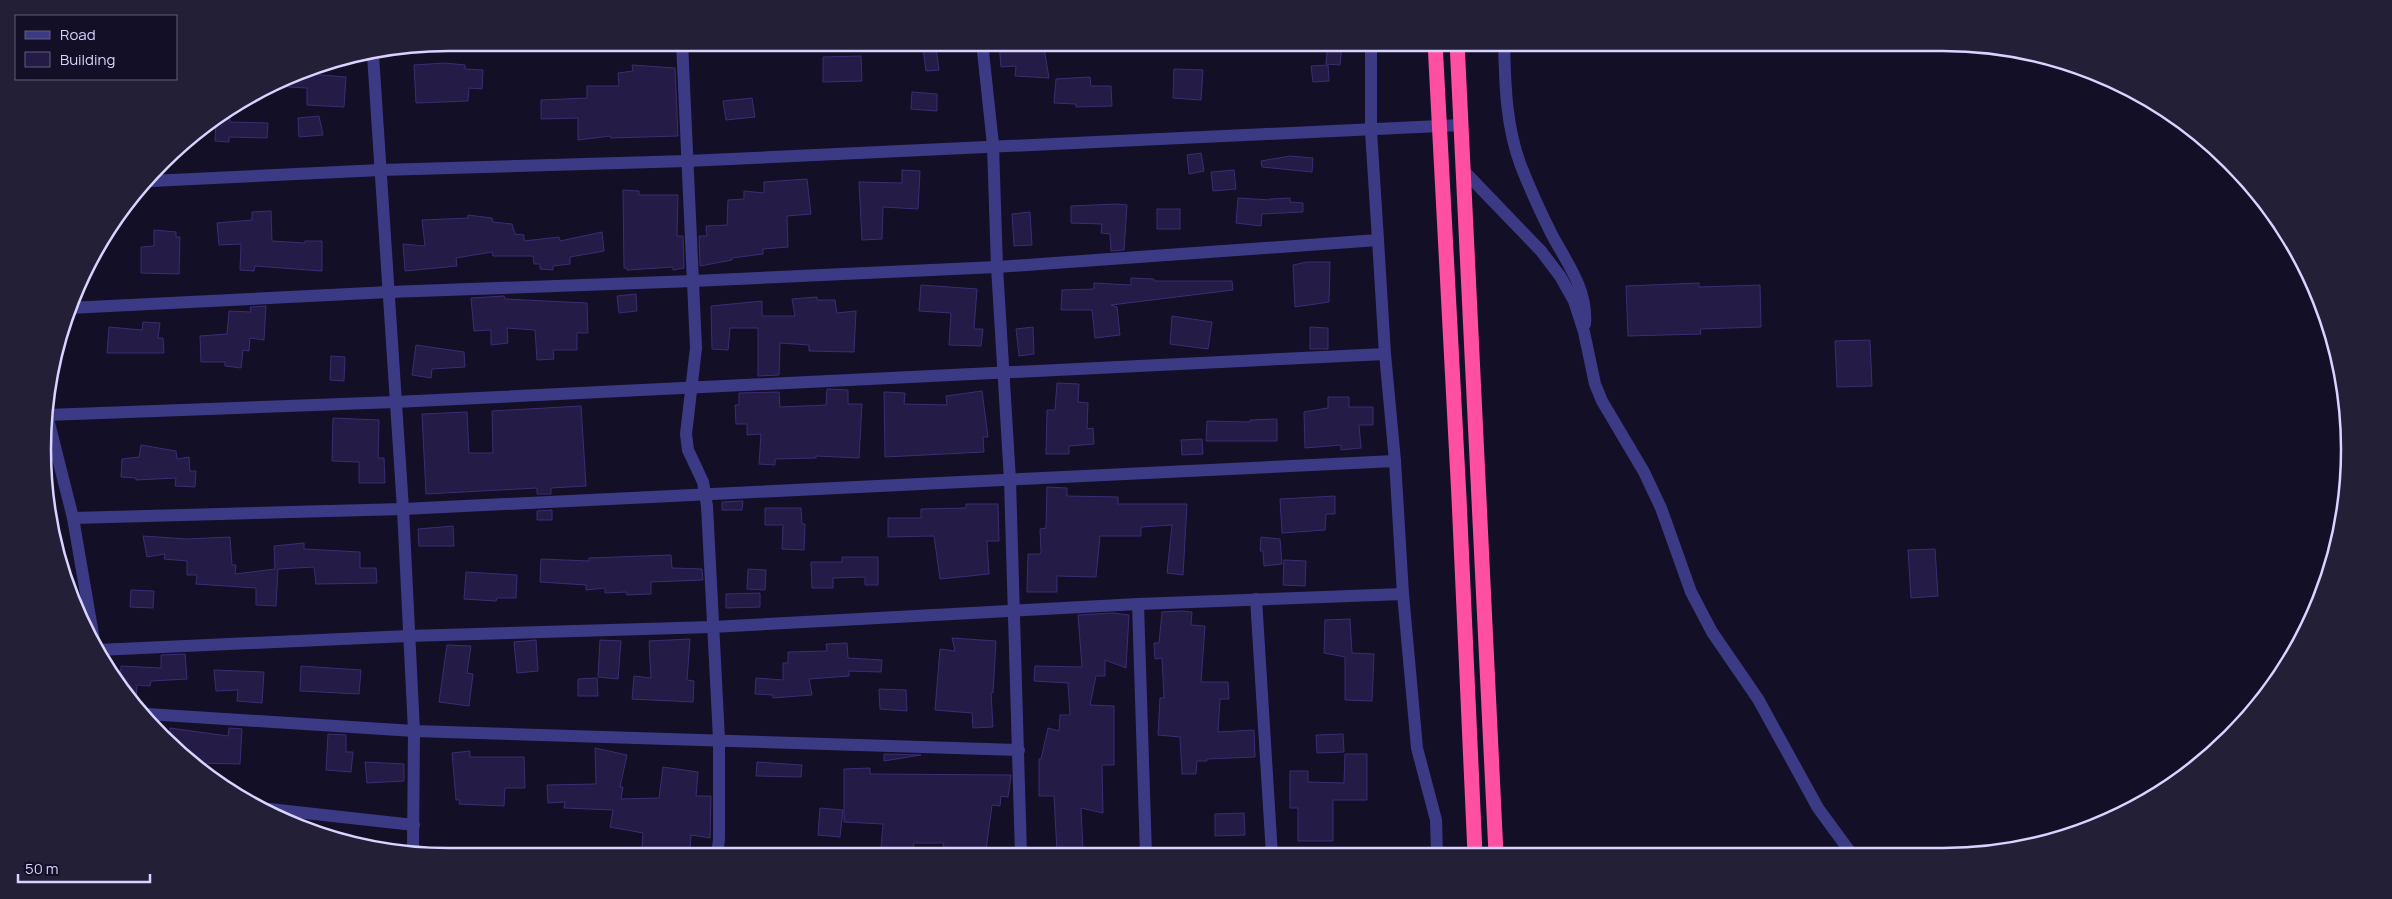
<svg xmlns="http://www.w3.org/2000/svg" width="2392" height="899" font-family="Manrope,sans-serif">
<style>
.building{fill:#241b47;stroke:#3b2d73}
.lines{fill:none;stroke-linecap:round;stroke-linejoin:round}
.minor{stroke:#3d3a85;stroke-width:12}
.highway{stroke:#ff4fa3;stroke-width:15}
.rim{fill:none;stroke:#d9d4ff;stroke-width:2.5}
</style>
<rect width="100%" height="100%" fill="#130f26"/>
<g class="building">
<polygon points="999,42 1016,42 1016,46 1043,42 1049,78 1015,76 1016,66 1001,67"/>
<polygon points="1328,42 1342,42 1340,65 1326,64"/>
<polygon points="936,47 939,70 926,71 923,48"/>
<polygon points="861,56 862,81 823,82 823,57"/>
<polygon points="445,63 465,65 465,69 483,70 482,89 469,88 468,101 416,103 414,65"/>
<polygon points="632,65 675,68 678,136 611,138 610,136 578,140 578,118 541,119 541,100 587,98 587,86 619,86 618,73 633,71"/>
<polygon points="1328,65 1329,81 1313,82 1311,66"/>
<polygon points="1174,69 1203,70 1201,100 1173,98"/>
<polygon points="298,73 346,77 344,107 307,105 307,88 271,86"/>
<polygon points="1090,77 1091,86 1111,86 1112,106 1076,107 1076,104 1054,103 1056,79"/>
<polygon points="912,92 937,94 937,111 911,109"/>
<polygon points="752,98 755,117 726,120 723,101"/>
<polygon points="230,108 230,122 268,123 267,138 229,137 229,142 215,141 216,119"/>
<polygon points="319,116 323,135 299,137 298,118"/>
<polygon points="1201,153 1204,171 1189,174 1187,155"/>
<polygon points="1290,156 1313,158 1312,172 1262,167 1261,161"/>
<polygon points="902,170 920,171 918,209 883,207 882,239 862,240 859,182 902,183"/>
<polygon points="1234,170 1236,189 1213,191 1211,172"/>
<polygon points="807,179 811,214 787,216 788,247 763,249 763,254 732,258 732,260 700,266 699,236 707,236 706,226 727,225 728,200 744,199 744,191 764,193 764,182"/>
<polygon points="623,190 639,191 639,195 678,195 677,236 683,236 684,268 673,270 673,267 627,270 627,268 624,268"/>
<polygon points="1238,198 1271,200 1270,199 1290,198 1290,202 1303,203 1303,212 1262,214 1261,226 1236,223"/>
<polygon points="1116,204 1127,205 1124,250 1111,251 1110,234 1101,233 1102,224 1071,223 1071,206"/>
<rect x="1157" y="209" width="23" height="20"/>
<polygon points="271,211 272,241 305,243 305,241 322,241 322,271 255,266 254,271 240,270 241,244 219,245 217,223 252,220 252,212"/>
<polygon points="1030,212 1032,245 1014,246 1012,214"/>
<polygon points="468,215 492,218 493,222 512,224 515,234 524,235 524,241 559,237 560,241 602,232 604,251 570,257 570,264 553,266 553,270 540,269 540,264 534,264 533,256 493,256 492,252 456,258 457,266 405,271 403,244 425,246 422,220 468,218"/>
<polygon points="154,230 176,232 176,237 180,237 179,274 141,273 141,247 154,246"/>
<polygon points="1307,262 1330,262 1329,302 1295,307 1293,265"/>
<polygon points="1131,278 1154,279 1154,281 1232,281 1233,290 1111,305 1117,307 1120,335 1095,338 1092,310 1061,310 1062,290 1094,289 1094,283 1131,285"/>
<polygon points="1699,283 1699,287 1760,285 1761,327 1700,329 1701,334 1628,336 1626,286"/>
<polygon points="921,285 977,289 974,329 983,329 981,346 949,345 951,313 919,311"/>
<polygon points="636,294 637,311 619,313 617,296"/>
<polygon points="504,296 505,299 587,303 588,333 577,333 577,350 553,350 554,359 537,360 535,330 507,328 508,343 491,345 491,330 474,331 471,298"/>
<polygon points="817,297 817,300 835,300 837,313 856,311 854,352 809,351 809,345 780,343 779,375 758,376 758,328 730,328 728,350 712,349 711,306 762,301 762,316 795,316 792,299"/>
<polygon points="266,306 264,340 250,338 249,351 243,350 241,368 225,366 225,362 201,362 200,336 227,334 229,311 251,312 250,307"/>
<polygon points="1172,316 1212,322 1208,349 1170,344"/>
<polygon points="143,322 160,323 158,338 163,338 164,353 107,353 109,327 142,330"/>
<polygon points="1033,327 1034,354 1019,356 1016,329"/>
<polygon points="1310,327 1328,328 1328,349 1310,349"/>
<polygon points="1870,340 1872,386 1837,387 1835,341"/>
<polygon points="416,345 464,352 465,367 432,369 431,378 412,375"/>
<polygon points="331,356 345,357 344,381 330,380"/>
<polygon points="1057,383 1079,384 1078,402 1088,403 1087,429 1093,428 1094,444 1069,446 1069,454 1046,454 1047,410 1055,410"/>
<polygon points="827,389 848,390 848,404 862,404 859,458 816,456 816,458 775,459 775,465 759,464 761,434 747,435 747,424 736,424 735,405 739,405 739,393 779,392 780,407 826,405"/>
<polygon points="982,391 988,437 983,437 984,452 885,457 884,392 905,393 904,404 947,405 946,396"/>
<polygon points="1328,397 1349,397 1349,407 1373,407 1373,425 1359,425 1361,448 1341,450 1341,445 1305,448 1304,412 1328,408"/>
<polygon points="581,406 586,486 551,488 551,494 537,494 537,488 426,494 422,414 467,412 469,453 493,453 492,411"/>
<polygon points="333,418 379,420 378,458 384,458 385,483 359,483 359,462 332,461"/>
<polygon points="1277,419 1277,441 1206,441 1207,421 1250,422 1250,420"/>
<polygon points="1202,439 1203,454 1182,455 1181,440"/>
<polygon points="141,445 176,451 177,459 189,457 190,471 196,471 195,487 175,486 176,478 136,480 136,478 121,477 122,459 139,457"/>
<polygon points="1047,487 1067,488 1067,496 1118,497 1118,504 1187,504 1183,575 1167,573 1172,525 1141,527 1141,536 1100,536 1096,577 1057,576 1057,592 1027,592 1028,554 1040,554 1041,552 1040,529 1046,528"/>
<polygon points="1335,496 1335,514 1326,514 1325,530 1282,533 1280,499"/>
<polygon points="743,501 742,510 722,510 722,502"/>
<polygon points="966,504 998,504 999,541 987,541 989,574 940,579 934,536 888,537 888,518 921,518 921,509 966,508"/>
<polygon points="765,508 801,508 802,524 805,524 804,550 782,549 783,525 765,525"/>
<polygon points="552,510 552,520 537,520 537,511"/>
<polygon points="453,526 454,546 419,546 418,529"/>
<polygon points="143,536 187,539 230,537 232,565 236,565 235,574 275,569 274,546 304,543 304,549 360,552 360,568 376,568 377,583 316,584 314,567 278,569 276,606 256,605 256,588 196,584 197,575 187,575 187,561 164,559 165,554 147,557"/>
<polygon points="1261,537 1280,539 1282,564 1264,566 1263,551 1260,551"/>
<polygon points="1935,549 1938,596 1911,598 1908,550"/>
<polygon points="671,555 672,568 702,569 703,580 651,582 651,594 627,595 626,592 605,593 605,588 586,590 586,585 540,582 541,559 589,561 589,558"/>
<polygon points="842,557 878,557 878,585 865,585 865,577 833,578 833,588 812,588 811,562 842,562"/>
<polygon points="1284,560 1306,561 1305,586 1283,585"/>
<polygon points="748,569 766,570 765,590 747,589"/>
<polygon points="466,572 517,575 516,598 497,598 496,601 464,599"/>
<polygon points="131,590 154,591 153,608 130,607"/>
<polygon points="760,593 760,607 726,608 726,594"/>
<polygon points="1182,611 1192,612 1191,625 1205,626 1201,682 1228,682 1229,699 1220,699 1218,732 1254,730 1255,757 1207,759 1207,761 1197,761 1196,774 1182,774 1180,737 1158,735 1160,698 1164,698 1162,658 1155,659 1154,643 1159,643 1162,612"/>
<polygon points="1113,613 1129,615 1126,668 1105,660 1105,676 1096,676 1090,705 1114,706 1114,765 1102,765 1103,813 1081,808 1083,851 1057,852 1054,796 1039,796 1039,759 1041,759 1048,728 1059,731 1060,715 1070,715 1068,683 1034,681 1035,666 1082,667 1078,615"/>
<polygon points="1350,619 1352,653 1374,654 1372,701 1345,700 1345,657 1324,653 1325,620"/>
<polygon points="952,638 996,641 993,693 991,693 993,727 973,728 972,713 935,710 940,649 955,651"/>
<polygon points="690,639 687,680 694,681 693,702 632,699 634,676 651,678 649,641"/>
<polygon points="536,640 538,671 517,673 514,642"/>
<polygon points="600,640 621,641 618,679 598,677"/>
<polygon points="847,643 848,658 882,660 881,672 849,671 849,676 809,679 812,695 773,698 773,695 755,694 756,678 783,680 783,663 788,663 788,652 827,651 826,644"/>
<polygon points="447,645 471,646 467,673 473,674 469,706 439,702"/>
<polygon points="185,654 187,679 151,681 150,686 137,685 136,702 120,685 121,666 161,668 161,655"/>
<polygon points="301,666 361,670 359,694 300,691"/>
<polygon points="214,670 264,672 262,703 237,701 238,690 216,691"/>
<polygon points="597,678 598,696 578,696 578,679"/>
<polygon points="879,689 906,690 907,711 880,709"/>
<polygon points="170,728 228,736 229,728 242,729 240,764 193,763 170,739"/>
<polygon points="328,734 346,735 346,752 353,752 351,772 326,770"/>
<polygon points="1343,734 1344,752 1317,753 1316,735"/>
<polygon points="595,748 627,755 620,787 623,787 621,799 659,798 663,767 698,772 696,796 711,796 710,838 691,835 690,852 642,848 643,833 610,827 613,810 564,808 565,802 548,803 547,785 596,784"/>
<polygon points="470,751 470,757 524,757 525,788 505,788 504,806 459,804 460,800 456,800 452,753"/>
<polygon points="884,754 921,755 884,761"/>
<polygon points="1345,754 1367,754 1367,800 1333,800 1333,841 1298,841 1298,808 1290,808 1290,771 1308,771 1308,782 1344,783"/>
<polygon points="365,762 404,764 404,781 367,783"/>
<polygon points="757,762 802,765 801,777 756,776"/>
<polygon points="870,768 870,774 1011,775 1008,797 1001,796 1000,806 992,805 986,850 943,847 944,843 914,843 913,849 881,847 883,824 844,822 844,769"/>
<polygon points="820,808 843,810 840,837 818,835"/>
<polygon points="1244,813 1245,835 1215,836 1215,814"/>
</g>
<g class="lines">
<g class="minor">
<polyline points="682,42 696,348 686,434 688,450 703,482 707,506 719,739 719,839 717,856"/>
<polyline points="982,42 993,145 997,267 1010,480 1021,855"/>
<polyline points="1371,42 1371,131 1378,240 1385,354 1395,461 1403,594 1417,748 1436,820 1437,854"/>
<path d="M1504,42C1505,85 1506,127 1521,166C1530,189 1540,211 1551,233C1566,262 1588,289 1585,324"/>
<polyline points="437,45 476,42"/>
<polyline points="373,55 403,509 414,731 413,852"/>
<polyline points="1464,171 1541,251 1560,276 1574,301 1584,332 1595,384 1602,401 1644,472 1661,508 1691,592 1712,632 1758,699 1818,808 1851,853"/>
<polyline points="151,181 381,170 687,161 1461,125"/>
<polyline points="69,308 389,292 693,281 997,267 1378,240"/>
<polyline points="73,518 403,509 1395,461"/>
<polyline points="1256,599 1272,855"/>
<polyline points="1138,604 1146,855"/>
<polyline points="95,646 73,518 47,415 395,402 1385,354"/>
<polyline points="98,650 408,636 712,627 1138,604 1403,594"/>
<polyline points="147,714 414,731 1019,750"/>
<polyline points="260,808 414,825"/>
</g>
<g class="highway">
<polyline points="1435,42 1459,498 1475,854"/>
<polyline points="1457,42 1496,854"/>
</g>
</g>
<path d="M0 0H2392V899H0ZM449 51H1943A398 398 0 0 1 2341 449V450A398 398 0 0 1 1943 848H449A398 398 0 0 1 51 450V449A398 398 0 0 1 449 51Z" fill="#231f37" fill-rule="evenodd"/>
<path class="rim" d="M449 51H1943A398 398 0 0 1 2341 449V450A398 398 0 0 1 1943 848H449A398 398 0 0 1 51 450V449A398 398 0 0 1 449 51Z"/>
<rect x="15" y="15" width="162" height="65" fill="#130f26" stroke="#625e7d"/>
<rect x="25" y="31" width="25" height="8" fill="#3d3a85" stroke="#625e7d"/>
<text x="60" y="40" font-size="15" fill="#d9d4ff">Road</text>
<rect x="25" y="52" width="25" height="15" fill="#241b47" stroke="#625e7d"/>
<text x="60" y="65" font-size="15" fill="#d9d4ff">Building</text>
<path d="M18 874v8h132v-8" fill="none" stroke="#d9d4ff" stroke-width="2.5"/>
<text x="25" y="874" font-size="15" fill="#d9d4ff" stroke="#130f26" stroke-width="4" paint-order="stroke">50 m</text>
</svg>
